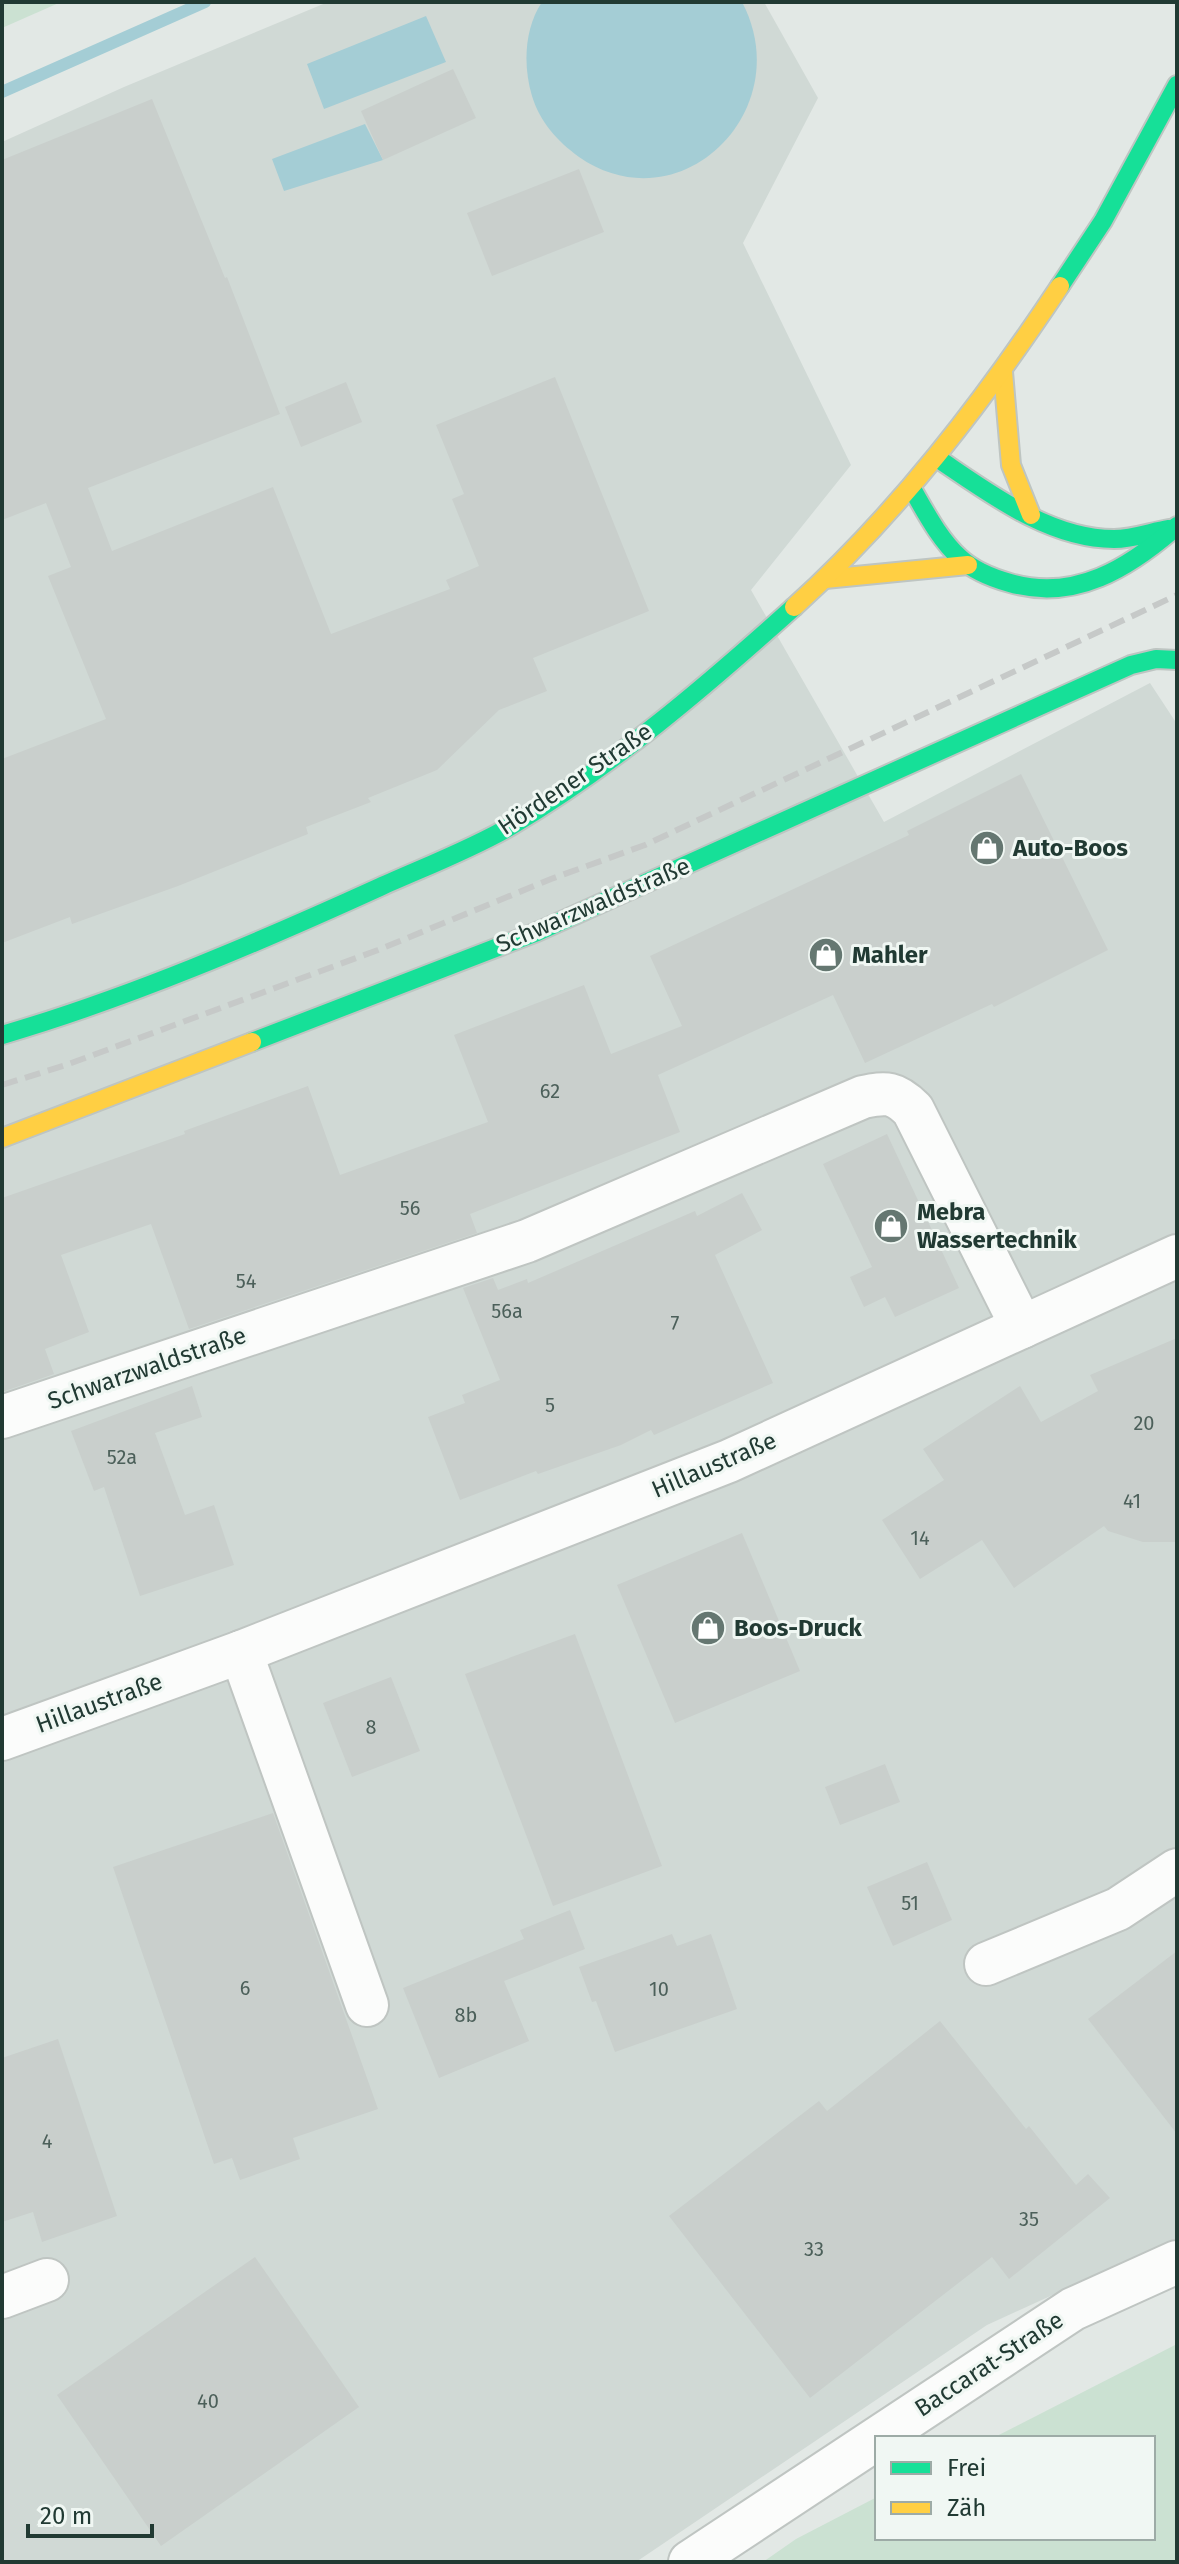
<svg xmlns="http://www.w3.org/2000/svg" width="1179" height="2564" font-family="'Fira Sans',sans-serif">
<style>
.built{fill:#d0d9d5}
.green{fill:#cbe1d2}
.water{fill:#a4cdd5}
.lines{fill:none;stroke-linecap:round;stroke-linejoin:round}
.stream{stroke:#a4cdd5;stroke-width:12}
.building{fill:#c9cfcc}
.street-casing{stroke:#bfc5c2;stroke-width:46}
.fast-casing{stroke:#bec5c2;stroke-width:22}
.slow-casing{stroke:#bec5c2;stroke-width:22}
.street{stroke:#fbfcfb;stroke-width:42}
.fast{stroke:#16e098;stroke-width:18}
.slow{stroke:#ffcf43;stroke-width:18}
.rail{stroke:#c6c9c8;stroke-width:6;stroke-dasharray:16 8;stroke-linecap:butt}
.labels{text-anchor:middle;stroke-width:6;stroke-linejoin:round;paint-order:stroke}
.number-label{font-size:20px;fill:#4c605a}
.street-label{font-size:24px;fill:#213a33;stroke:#f0f7f3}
.poi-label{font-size:24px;font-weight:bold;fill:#213a33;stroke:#f0f7f3;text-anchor:start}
</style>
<rect width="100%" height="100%" fill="#e2e8e5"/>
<polygon class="built" points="328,2 764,2 818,98 743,243 851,465 751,590 884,822 1150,683 1177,724 1177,2238 987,2325 636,2562 2,2562 2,142 124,87"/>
<g class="green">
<polygon points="2,2 61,2 2,28"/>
<polygon points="1177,2344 1177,2562 763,2562 796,2539 877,2497 877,2538 1153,2538 1153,2438 993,2438"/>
</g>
<g class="water">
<path d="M542,2H742C799,110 680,227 579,157C557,141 540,122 532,96C523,66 524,29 542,2Z"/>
<polygon points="426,16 446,62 324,109 307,64"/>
<polygon points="365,124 383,160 284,191 272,159"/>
</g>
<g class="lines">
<polyline class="stream" points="2,92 205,2"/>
</g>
<g class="building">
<polygon points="453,69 476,118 383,160 361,111"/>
<polygon points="152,99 225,278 227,277 280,414 88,488 112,551 273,487 331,634 450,589 446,580 479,566 452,499 464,494 436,425 555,377 649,611 533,658 547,691 499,710 437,770 368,798 371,802 306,827 308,834 178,886 72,924 70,917 2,943 2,759 106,719 48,576 71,567 46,503 2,520 2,160"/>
<polygon points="579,169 604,232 492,276 467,213"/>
<polygon points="346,382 362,422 301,447 285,407"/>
<polygon points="1021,774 1108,950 994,1007 992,1004 865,1063 833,995 658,1075 680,1132 470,1214 477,1233 189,1329 151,1224 61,1255 89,1332 45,1349 54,1374 2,1392 2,1198 185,1134 184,1131 308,1086 340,1175 488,1122 454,1035 584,985 611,1054 682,1026 650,956 909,835 907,831"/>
<polygon points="887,1134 959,1288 895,1317 885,1297 864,1307 850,1277 872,1267 823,1164"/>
<polygon points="742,1193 762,1230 715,1255 773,1383 654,1435 651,1430 621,1445 538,1474 536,1471 460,1500 428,1417 465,1403 462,1395 500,1380 463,1288 493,1278 498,1290 527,1279 528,1283 695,1211 697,1216"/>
<polygon points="1177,1338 1177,1542 1143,1542 1108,1531 1104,1526 1014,1588 982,1540 920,1579 882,1520 944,1480 923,1449 1020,1386 1041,1422 1098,1391 1090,1375"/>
<polygon points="192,1386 202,1417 155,1433 185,1515 214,1505 234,1565 140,1596 104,1487 94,1491 71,1431"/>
<polygon points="742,1533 800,1671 675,1723 617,1585"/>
<polygon points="575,1634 662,1866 553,1906 465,1674"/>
<polygon points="391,1677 420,1751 352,1777 323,1703"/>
<polygon points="885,1764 900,1802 840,1825 825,1787"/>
<polygon points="273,1813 378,2109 293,2138 300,2159 240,2180 232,2158 214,2164 113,1867"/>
<polygon points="927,1862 952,1920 893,1946 867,1887"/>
<polygon points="570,1910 585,1949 504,1981 529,2041 439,2078 403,1988 524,1939 520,1930"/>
<polygon points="672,1934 677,1946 711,1934 737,2009 615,2052 596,2001 592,2002 579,1967"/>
<polygon points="1177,1951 1177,2134 1088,2019"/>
<polygon points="940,2021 1026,2129 1029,2126 1076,2185 1088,2174 1110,2198 1009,2279 992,2257 810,2398 669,2216 819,2101 827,2111"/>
<polygon points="58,2039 117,2216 42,2242 33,2212 2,2222 2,2058"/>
<polygon points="255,2257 359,2407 161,2546 57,2395"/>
</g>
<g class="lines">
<g class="street-casing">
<g id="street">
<path d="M2,1417L527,1241L863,1097C887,1092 895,1092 913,1110L1022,1327"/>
<polyline points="241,1652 367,2005"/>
<polyline points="2,1739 241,1652 729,1461 1177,1256"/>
<polyline points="986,1964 1118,1909 1177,1870"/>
<polyline points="2,2297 47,2280"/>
<polyline points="690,2562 1073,2309 1177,2262"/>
</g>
</g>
<g class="fast-casing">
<g id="fast">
<polyline points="1060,286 1103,221 1177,85"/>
<path d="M937,458C989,493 1049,539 1114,539C1133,539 1151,532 1169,529"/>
<path d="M911,487C925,511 939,539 960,558C974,571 992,578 1010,583C1075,602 1129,568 1177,526"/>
<path d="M2,1035C131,997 257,943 380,887C422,868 472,849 511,826C614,765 705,687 794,607"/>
<polyline points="252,1042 537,932 1131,665 1156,659 1177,660"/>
</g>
</g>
<g class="slow-casing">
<g id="slow">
<polyline points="1003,372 1011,465 1031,515"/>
<polyline points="825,579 968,565"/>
<path d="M794,607C898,513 983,402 1060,286"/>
<polyline points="2,1138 252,1042"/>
</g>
</g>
<use href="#street" class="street"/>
<use href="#fast" class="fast"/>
<use href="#slow" class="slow"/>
<polyline class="rail" points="2,1085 66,1065 378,950 551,879 645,845 1177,595"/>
</g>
<defs>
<g id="shop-disc" transform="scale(1.8)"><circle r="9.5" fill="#657771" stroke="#f0f7f3"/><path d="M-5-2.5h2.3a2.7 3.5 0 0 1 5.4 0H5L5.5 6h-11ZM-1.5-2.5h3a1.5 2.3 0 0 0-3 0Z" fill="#fff"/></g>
</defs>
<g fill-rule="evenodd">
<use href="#shop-disc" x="987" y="848"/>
<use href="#shop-disc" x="826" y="955"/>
<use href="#shop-disc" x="891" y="1226"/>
<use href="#shop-disc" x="708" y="1628"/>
</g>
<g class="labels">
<g class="number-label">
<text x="550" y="1098">62</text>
<text x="410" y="1215">56</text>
<text x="246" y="1288">54</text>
<text x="507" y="1318">56a</text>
<text x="675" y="1330">7</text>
<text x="550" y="1412">5</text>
<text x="1144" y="1430">20</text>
<text x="122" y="1464">52a</text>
<text x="1132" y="1508">41</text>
<text x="920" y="1545">14</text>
<text x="371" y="1734">8</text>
<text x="910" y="1910">51</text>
<text x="245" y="1995">6</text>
<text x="659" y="1996">10</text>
<text x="466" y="2022">8b</text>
<text x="47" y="2148">4</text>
<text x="1029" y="2226">35</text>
<text x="814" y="2256">33</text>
<text x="208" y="2408">40</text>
</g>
<g class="street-label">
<text transform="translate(575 779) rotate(-34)" y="8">Hördener Straße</text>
<text transform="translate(593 905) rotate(-23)" y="8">Schwarzwaldstraße</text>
<text transform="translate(147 1368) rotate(-19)" y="8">Schwarzwaldstraße</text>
<text transform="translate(714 1465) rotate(-23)" y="8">Hillaustraße</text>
<text transform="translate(99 1703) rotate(-20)" y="8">Hillaustraße</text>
<text transform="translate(989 2364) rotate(-33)" y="8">Baccarat-Straße</text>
</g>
<g class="poi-label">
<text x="1013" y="856">Auto-Boos</text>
<text x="852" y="963">Mahler</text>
<text x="917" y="1220">Mebra<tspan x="917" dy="28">Wassertechnik</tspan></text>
<text x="734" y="1636">Boos-Druck</text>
</g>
</g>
<rect width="1179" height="2564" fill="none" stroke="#213a33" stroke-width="8"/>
<rect x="875" y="2436" width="280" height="104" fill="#f0f7f3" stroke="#9daba6" stroke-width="2"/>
<rect x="891" y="2462" width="40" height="12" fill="#16e098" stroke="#9daba6" stroke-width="2"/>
<text x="947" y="2476" font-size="24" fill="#213a33">Frei</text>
<rect x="891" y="2502" width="40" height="12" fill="#ffcf43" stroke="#9daba6" stroke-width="2"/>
<text x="947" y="2516" font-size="24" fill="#213a33">Zäh</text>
<path d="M28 2524v12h124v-12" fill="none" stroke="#213a33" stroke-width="4"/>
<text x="40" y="2524" font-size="24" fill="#213a33" stroke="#f0f7f3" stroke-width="6" paint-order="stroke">20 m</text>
</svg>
